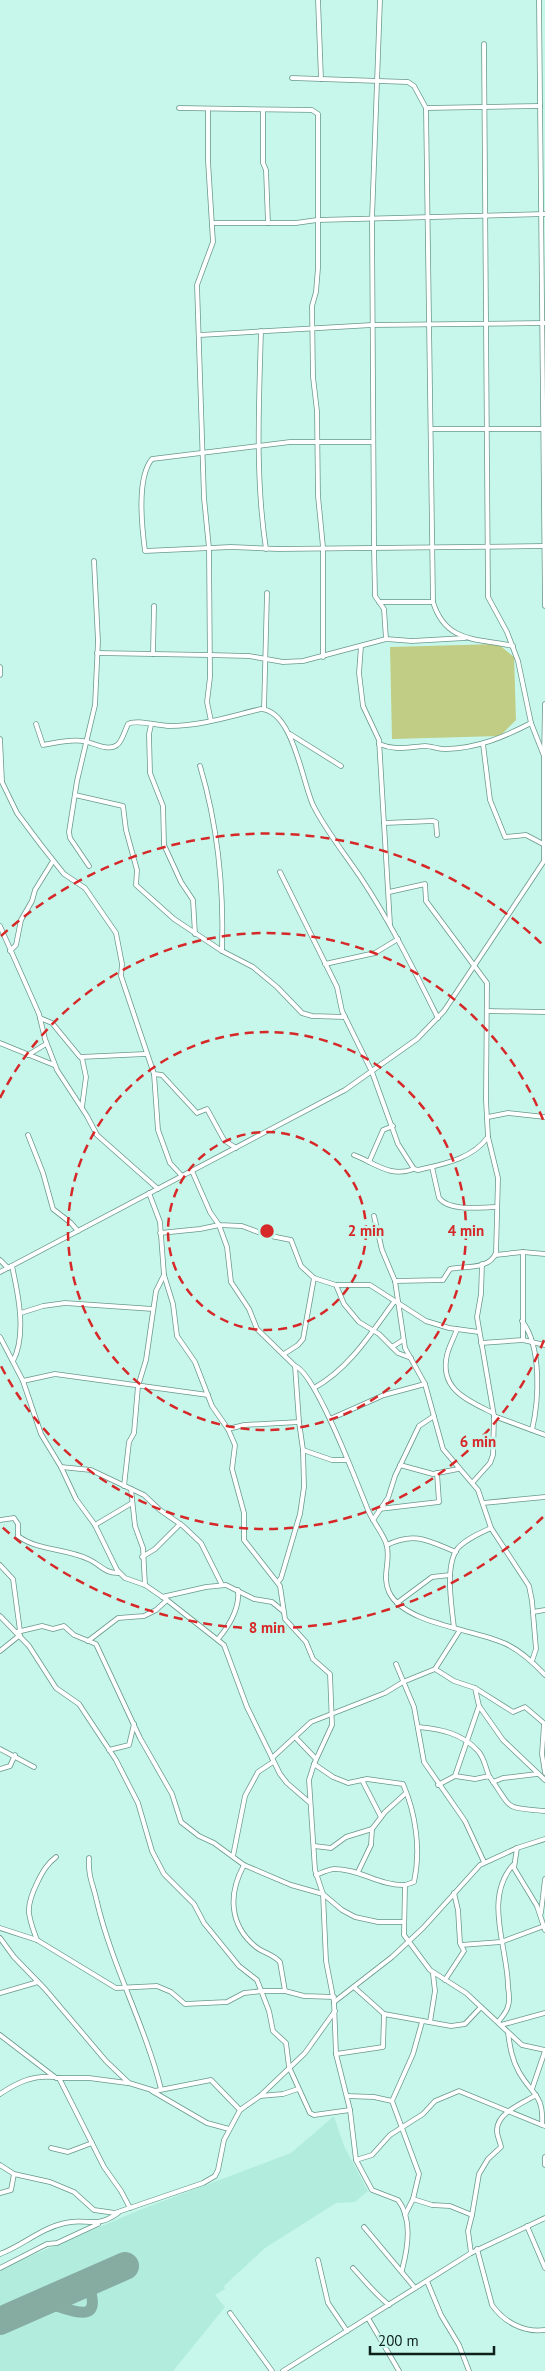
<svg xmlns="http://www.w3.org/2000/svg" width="545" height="2371" font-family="'PT Sans',sans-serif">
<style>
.built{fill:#b2ecdc}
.green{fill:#c1cd84}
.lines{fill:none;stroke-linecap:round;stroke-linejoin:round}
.taxiway{stroke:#86aca2;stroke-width:11}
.runway{stroke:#86aca2;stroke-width:28}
.minor-casing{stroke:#69988c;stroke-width:5.5}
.minor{stroke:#fff;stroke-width:4}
.ring{fill:none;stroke:#d62828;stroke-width:2.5;stroke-dasharray:9 6}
.centre{fill:#d62828;stroke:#c6f7ea;stroke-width:2.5}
.ring-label{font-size:15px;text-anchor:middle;font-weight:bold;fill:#d62828;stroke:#c6f7ea;stroke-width:5;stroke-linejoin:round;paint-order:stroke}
</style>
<rect width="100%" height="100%" fill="#c6f7ea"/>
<polygon class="built" points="334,2116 344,2146 368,2191 355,2202 336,2203 265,2248 224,2286 225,2289 215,2295 225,2307 173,2371 0,2371 0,2269 142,2209 291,2153"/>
<polygon class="green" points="498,644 514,657 516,720 500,736 392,739 390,647"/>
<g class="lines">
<path class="taxiway" d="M43,2302C67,2307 107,2331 87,2282"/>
<polyline class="runway" points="0,2321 125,2266"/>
<g class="minor-casing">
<g id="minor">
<polyline points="318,0 321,79"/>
<polyline points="380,0 372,219 374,547 375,596 384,609 386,639"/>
<polyline points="539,0 545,606"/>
<polyline points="484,44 488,597 507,632 518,661 531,723 544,756 544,861"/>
<path d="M292,78L408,82L414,86L426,108L433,602C446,644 478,638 513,646"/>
<polyline points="179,108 312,110 318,114 318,268 316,292 312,306 313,377 317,411 318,496 323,547 323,657"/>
<polyline points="426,108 540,106"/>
<polyline points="208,110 208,161 213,242 197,285 204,498 209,548 210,677 207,702 211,721"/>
<polyline points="263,110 263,163 266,170 268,223"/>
<polyline points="213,223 296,223 317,220 545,214"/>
<path d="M261,331C259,403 255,477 266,549"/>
<polyline points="200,335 372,325 545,323"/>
<polyline points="431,429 544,429"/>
<path d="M373,442H290L152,459C136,478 142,528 145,551L231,547L278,549L544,546"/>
<polyline points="379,602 433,602"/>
<polyline points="361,646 359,673 363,706 379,740 390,924"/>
<polyline points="97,653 209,655 249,656 283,662 303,661 386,639 412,641 465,638"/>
<polyline points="153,654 154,606"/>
<polyline points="0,675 0,667"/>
<polyline points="264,709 267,593"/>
<path d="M36,724L43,745C56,743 69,739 83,741C92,742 108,752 117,745C122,742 125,730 128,724C136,719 159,726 170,726C201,726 231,716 261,709C293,711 302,781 313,805C326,831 345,854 361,878C391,923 414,970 438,1018"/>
<polyline points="151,725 149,734 150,773 163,806 164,845 181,882 193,900 195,934"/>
<polyline points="290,734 341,766"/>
<polyline points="0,739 2,781"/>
<path d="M379,744C396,751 408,747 425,746C432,746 440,750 447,749C478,748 504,737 531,723"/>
<polyline points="483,744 490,800 505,837 526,835 543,844"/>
<polyline points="544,755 545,704"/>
<path d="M200,766C218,826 224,888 222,951"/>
<polyline points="0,778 17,813 41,845 64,874 85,888 116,933 122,964 121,976 154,1074 158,1130 170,1163 182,1176"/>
<polyline points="75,795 123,806 126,830 137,870 136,885 174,919 222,951 253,967 277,987 302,1013 312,1016 345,1017"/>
<polyline points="384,823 433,821 436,822 437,835"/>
<polyline points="89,866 70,838 69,832 77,781 95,705 98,641 94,561"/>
<path d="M280,872L337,987L342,1011L372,1072L398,1144L414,1169L418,1170C444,1164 472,1159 488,1137"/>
<path d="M389,892L425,884L426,901L487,983L486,1100L488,1137L498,1178L496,1253C489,1270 465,1266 450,1269L443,1280L395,1281"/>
<polyline points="0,926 39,1014 45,1039 57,1070 87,1116 97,1135 158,1189"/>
<polyline points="10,951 16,945 21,920 32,901 35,890 53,861"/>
<polyline points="325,964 375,953 398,939"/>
<polyline points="487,1011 545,1012"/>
<polyline points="40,1018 52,1023 80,1057 145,1054"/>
<polyline points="0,1043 54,1065"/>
<polyline points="28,1055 46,1044"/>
<polyline points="154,1074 162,1075 197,1113 207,1109 224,1140 236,1148"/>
<polyline points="82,1107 86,1077 82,1058"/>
<polyline points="488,1117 508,1113 545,1117"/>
<polyline points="28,1135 43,1173 53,1209 71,1223 78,1231"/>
<path d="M354,1155C375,1163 390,1178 414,1169"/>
<polyline points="369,1162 383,1130 393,1126"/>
<path d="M432,1167L439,1198C450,1212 481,1207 497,1207"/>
<polyline points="192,1171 210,1212 219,1225 242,1226 266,1235 291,1240 301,1266 314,1278 336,1285 370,1285 426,1321 449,1328 479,1332"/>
<path d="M149,1193L160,1222L164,1275L173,1304L177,1336L195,1362L212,1406L228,1429L235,1445L232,1469L244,1513V1540L280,1586L285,1619L306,1642L313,1659L330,1674L332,1725L314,1764L309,1780L315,1870L323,1894L326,1961L334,2002L336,2054L350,2110L356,2160L372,2190L398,2200C413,2219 408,2248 402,2270"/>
<polyline points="374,1216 382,1250 395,1281 405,1348 425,1384 443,1449 478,1490 491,1528 529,1586 532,1601 536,1649 532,1661"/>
<path d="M160,1233L200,1229L219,1225L227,1247L231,1282L249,1309L257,1329L295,1366C316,1373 358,1486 368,1510C373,1522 382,1532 386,1543C392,1559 381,1575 389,1592C404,1624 473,1629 504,1643C520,1650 533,1662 545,1675"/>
<polyline points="523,1252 523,1340"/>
<polyline points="495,1255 523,1252 545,1254"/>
<polyline points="0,1260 8,1268"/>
<path d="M12,1266C18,1293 27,1335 13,1361"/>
<polyline points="0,1272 345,1090 417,1039 444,1011 544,861"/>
<polyline points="336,1285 344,1304 359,1322 379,1334 398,1353 411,1358"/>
<polyline points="21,1313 43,1306 65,1303 153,1309"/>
<path d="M522,1321C542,1347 539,1400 532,1430"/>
<path d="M457,1329C454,1338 449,1346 447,1355C439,1389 467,1400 493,1413"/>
<polyline points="0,1337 23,1381 41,1434 61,1467 76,1499 95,1525 117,1570 125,1578 145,1585 167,1600 224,1645 247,1707 280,1774 287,1783 309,1802"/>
<polyline points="481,1343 523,1340 545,1345"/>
<polyline points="392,1347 403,1340"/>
<polyline points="284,1354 298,1345 303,1339 314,1278"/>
<polyline points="295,1366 299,1422 303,1450 332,1460 346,1460"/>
<polyline points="23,1381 55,1374 208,1395"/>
<path d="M314,1388C349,1369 371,1333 394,1302"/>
<polyline points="494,1416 545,1435"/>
<polyline points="330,1419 384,1395 425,1384"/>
<polyline points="228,1429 244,1425 299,1422"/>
<polyline points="400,1465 433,1474 458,1469"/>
<polyline points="61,1467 91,1470 144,1495 160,1510 183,1526 201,1543 222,1585"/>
<polyline points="473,1482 490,1463 493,1455 494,1416 477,1317 481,1294 482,1264"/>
<polyline points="124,1486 129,1442 134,1433 138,1386 146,1360 156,1291 164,1275"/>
<polyline points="131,1489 135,1526 143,1548 145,1585"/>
<polyline points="483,1503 545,1497"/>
<polyline points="379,1509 439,1502 437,1473"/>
<path d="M0,1520L14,1518L18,1524V1536C38,1551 65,1548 88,1559C100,1564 105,1574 119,1573"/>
<polyline points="373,1520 388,1498 395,1476 419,1426 434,1416"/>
<polyline points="95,1525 132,1503"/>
<path d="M387,1545C415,1531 429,1541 456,1552"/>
<polyline points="142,1557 155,1549 180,1524"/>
<polyline points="0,1565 13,1579 20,1631"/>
<polyline points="278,1582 281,1578 300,1514 304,1487 303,1450"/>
<polyline points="162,1597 206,1587 226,1585 254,1599 272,1602 283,1611"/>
<polyline points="397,1603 432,1577 450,1575"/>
<polyline points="533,1612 545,1610"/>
<polyline points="0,1616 29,1646 56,1688 79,1704 116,1760 138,1803 152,1851 164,1874 194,1904 204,1923 239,1966 257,1980 269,2011 273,2031 286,2043 289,2067 310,2113 314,2115 350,2110"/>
<path d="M454,1628C452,1608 444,1565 458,1548C466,1539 480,1533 491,1528"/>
<polyline points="17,1632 42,1626 53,1629 64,1626 74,1635 96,1644 140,1738 172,1794 181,1822 199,1836 214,1843 244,1865 291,1885 323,1894 342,1910 355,1917 378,1922 403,1922"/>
<path d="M218,1639C229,1626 240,1609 238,1590"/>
<polyline points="88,1641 118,1618 144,1616 156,1610 167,1600"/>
<polyline points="0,1651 20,1635"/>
<polyline points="396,1664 414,1707 424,1762 465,1821 484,1862"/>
<polyline points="435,1669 460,1630"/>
<polyline points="475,1688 513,1712 525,1707 545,1724"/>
<polyline points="544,1724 542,1754 545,1773"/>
<path d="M418,1727C440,1729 462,1733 478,1751C484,1757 486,1769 489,1776"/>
<polyline points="296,1738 316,1759"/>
<polyline points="0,1749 34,1767"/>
<polyline points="109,1750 129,1745 134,1724"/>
<polyline points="272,1758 311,1722 385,1693 403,1682 435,1669 454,1681 475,1688 479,1706 503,1740 545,1780"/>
<path d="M314,1764L333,1777L348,1783L367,1779L403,1784C416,1814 421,1850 414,1882L405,1885L404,1935L430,1970L466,1993L522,2045L545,2050"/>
<polyline points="0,1769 10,1766 15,1755"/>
<polyline points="455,1776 479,1706"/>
<polyline points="362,1780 381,1817"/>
<polyline points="493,1782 503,1778 537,1774"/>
<path d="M438,1785L455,1776L475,1779L489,1776C513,1809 502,1808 545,1811"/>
<polyline points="314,1846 331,1848 346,1837 372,1829"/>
<polyline points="517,1848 514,1868 537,1906 545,1930"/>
<polyline points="233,1856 245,1796 258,1772 273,1762"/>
<path d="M89,1858C88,1878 93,1883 97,1902C112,1966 145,2025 161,2089"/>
<path d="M244,1865C228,1894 229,1925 256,1947C264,1953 274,1955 280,1962L285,1991"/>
<polyline points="358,1872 371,1845 372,1829 385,1812 406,1793"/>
<path d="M316,1875C321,1873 329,1869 335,1869C360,1869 380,1886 405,1885"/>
<polyline points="541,1913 545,1879"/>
<polyline points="0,1928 37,1940 116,1988 157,1986 171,1992 185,2004 227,2002 244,1993 262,1991 285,1991 304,1996 334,1997"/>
<polyline points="0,1938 14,1957 45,1989 106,2061 129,2083 155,2091 211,2080 240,2110"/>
<path d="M37,1940C27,1914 25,1907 38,1881C43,1871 47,1864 56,1857"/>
<polyline points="461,1945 501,1942 544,1926"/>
<polyline points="445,1980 464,1951 460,1943 458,1910 454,1893"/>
<polyline points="355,1988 384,2014 451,2026 465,2024 481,2007"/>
<polyline points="0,1993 38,1982"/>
<polyline points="334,2002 392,1957 423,1928 480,1865 517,1848 545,1839"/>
<polyline points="430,2022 435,1991 433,1974"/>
<path d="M498,2022C501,2018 507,2012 508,2006C510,2001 509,1993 508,1987C508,1948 483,1899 513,1865"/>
<polyline points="501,2025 545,2013"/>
<path d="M508,2033C510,2047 512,2060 519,2072C532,2095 544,2094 542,2125L545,2126"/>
<polyline points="0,2035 56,2078 89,2078 127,2083"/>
<polyline points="336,2054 383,2047 384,2014"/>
<polyline points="59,2078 104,2167 121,2191 130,2208"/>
<polyline points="532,2089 545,2051"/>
<polyline points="152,2091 207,2123 229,2129"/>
<path d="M0,2094C18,2082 33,2075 54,2077"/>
<polyline points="260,2096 283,2094 298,2089"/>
<polyline points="347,2096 374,2097 392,2101"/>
<polyline points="51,2148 68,2152 92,2143"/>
<polyline points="545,2157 545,2165"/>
<polyline points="356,2160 372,2155 390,2135 423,2114 435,2101 459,2091 542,2125"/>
<polyline points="0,2165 14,2174 50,2182 74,2192 94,2210 115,2213 203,2183 215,2176 218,2170 224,2140 240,2110 260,2096 305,2053 335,2011"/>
<polyline points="0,2193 11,2190 14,2174"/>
<polyline points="413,2199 432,2205 450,2206 472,2215 468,2231 471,2253"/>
<polyline points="405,2215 413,2199 419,2174 392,2101 413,2054 422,2022"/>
<path d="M472,2215L479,2174L488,2159L501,2147C500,2141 497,2136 497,2131C496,2113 523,2103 536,2095"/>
<polyline points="527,2226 545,2268"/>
<polyline points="364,2227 415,2288"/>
<path d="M477,2249L492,2305C504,2322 524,2333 545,2330"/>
<path d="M0,2254C22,2246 41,2228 65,2223C87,2217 94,2230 118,2213"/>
<polyline points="318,2260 328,2303 347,2331"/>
<polyline points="0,2268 47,2244 57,2243 98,2224"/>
<path d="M353,2268C365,2281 375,2294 389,2305"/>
<polyline points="427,2281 441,2315 459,2345 469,2371"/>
<polyline points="230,2313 272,2371"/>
<polyline points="368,2318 399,2371"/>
<polyline points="283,2371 471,2253 545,2218"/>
</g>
</g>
<use href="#minor" class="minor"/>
</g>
<g class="ring">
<circle cx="267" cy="1231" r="99"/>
<circle cx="267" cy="1231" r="199"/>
<path d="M544 1340A298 298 0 0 1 0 1364M0 1098A298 298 0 0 1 544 1122"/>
<path d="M543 1517A397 397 0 0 1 1 1526M1 936A397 397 0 0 1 543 945"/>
</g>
<circle cx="267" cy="1231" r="8" class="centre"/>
<g class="ring-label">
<text x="366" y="1236">2 min</text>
<text x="466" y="1236">4 min</text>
<text x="478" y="1447">6 min</text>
<text x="267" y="1633">8 min</text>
</g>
<path d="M370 2346v8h124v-8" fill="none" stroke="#0d201b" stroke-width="2.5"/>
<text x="378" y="2346" font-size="15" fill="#0d201b" stroke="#c6f7ea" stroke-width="4" paint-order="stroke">200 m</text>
</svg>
